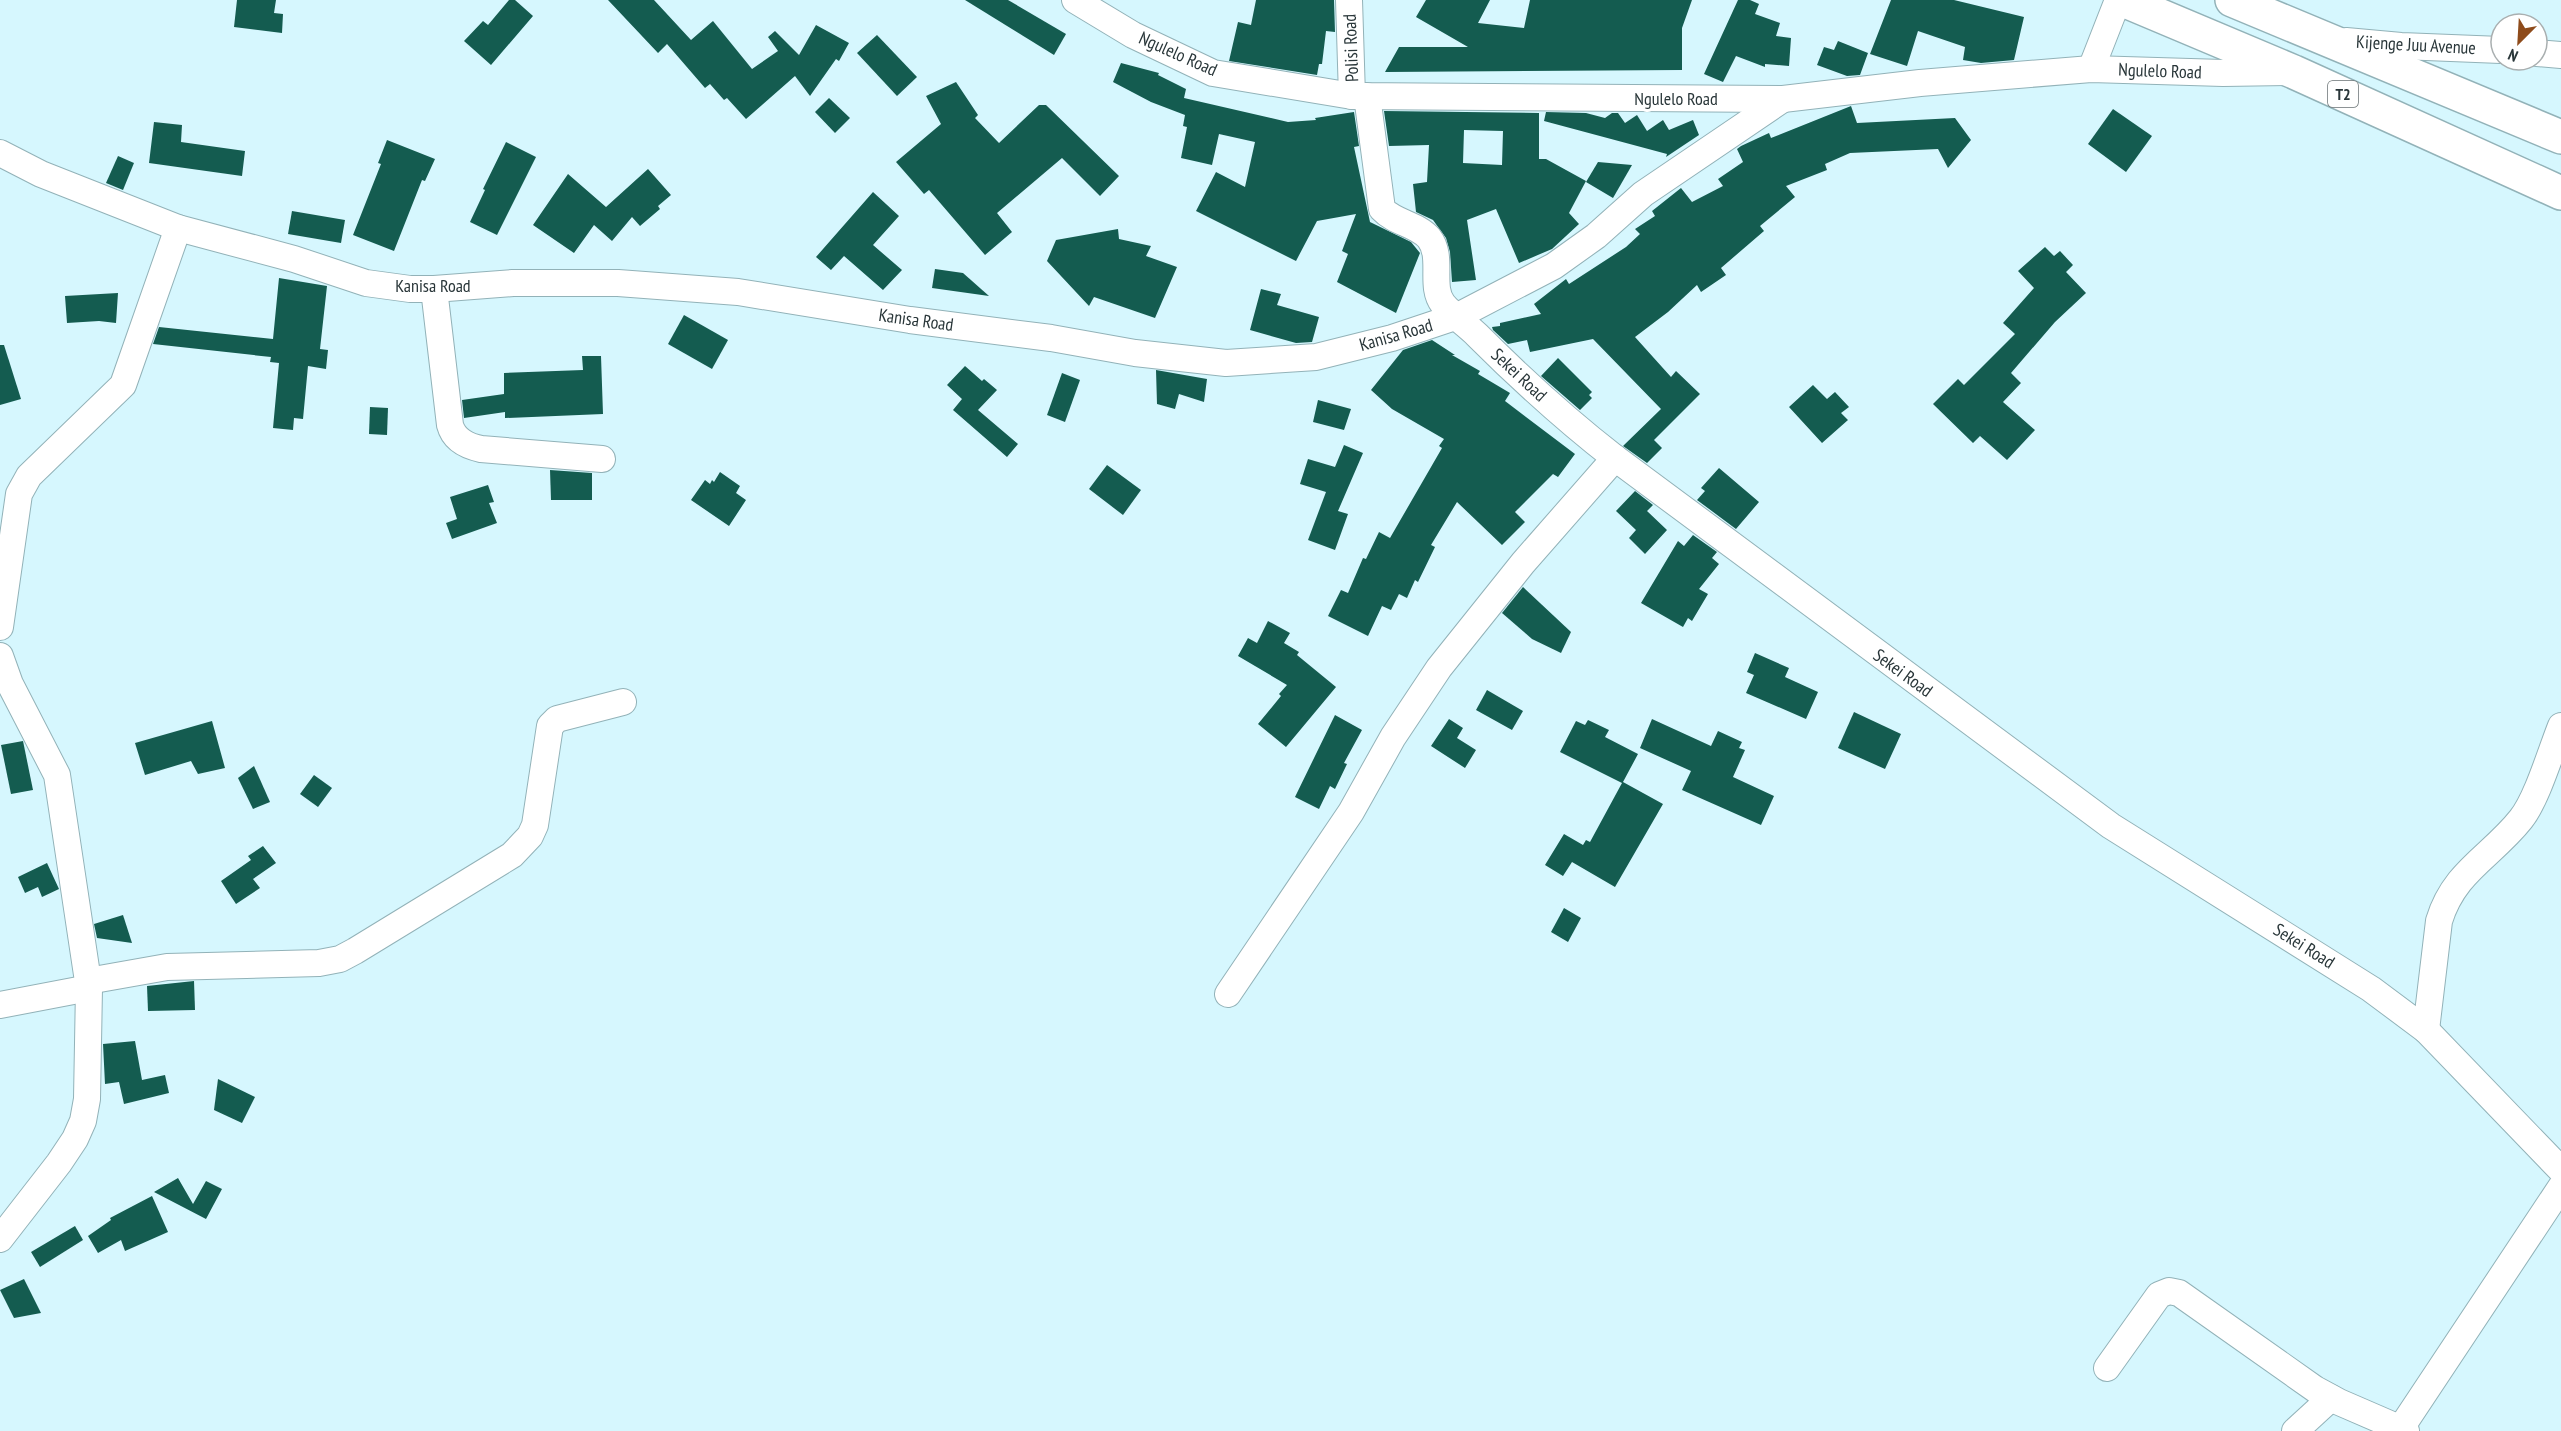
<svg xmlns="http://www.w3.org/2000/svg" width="2561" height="1431" font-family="'PT Sans Narrow',sans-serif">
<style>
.building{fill:#145c50;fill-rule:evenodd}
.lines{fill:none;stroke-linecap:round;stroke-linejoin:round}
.minor-casing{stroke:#92b2b8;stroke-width:28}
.highway-casing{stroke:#92b2b8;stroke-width:36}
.minor{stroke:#fff;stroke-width:26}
.highway{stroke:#fff;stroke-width:33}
.labels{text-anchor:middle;stroke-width:6;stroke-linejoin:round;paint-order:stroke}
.shield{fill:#fff;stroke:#697274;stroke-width:1.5}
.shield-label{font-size:16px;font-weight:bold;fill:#293639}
.street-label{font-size:18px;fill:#293639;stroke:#fff}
</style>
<rect width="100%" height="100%" fill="#d6f7fe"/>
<g class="building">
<polygon points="237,0 276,0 274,13 283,14 282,33 234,27"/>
<polygon points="509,0 515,0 533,16 491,65 464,41 483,21 488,25"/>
<polygon points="608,0 654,0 691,40 713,21 752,69 778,51 768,37 775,31 799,55 816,25 849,43 839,61 836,59 810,96 795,76 746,119 727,98 724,100 710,84 705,88 667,44 658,53"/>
<polygon points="965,0 1008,0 1066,34 1054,55"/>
<polygon points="1256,0 1334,0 1335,32 1326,31 1322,64 1319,64 1317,75 1229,61 1238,22 1251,25"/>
<polygon points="1426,0 1490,0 1478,23 1524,28 1530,0 1692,0 1682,28 1682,70 1385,72 1399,47 1468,47 1416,17"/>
<polygon points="1738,0 1750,0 1759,4 1755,14 1780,23 1776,36 1791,38 1789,66 1765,64 1765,67 1736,56 1723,82 1704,74"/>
<polygon points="1891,0 1954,0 2024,17 2014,60 1981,63 1963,60 1965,47 1918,31 1907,66 1870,54"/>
<polygon points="877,35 917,77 897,96 857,53"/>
<polygon points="1838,41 1868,53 1860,75 1847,76 1817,65 1824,47 1834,50"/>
<polygon points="1121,63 1159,73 1158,75 1186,89 1184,98 1288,122 1316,120 1315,118 1354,112 1359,146 1354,147 1370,222 1411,242 1420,253 1396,313 1337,282 1348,254 1342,251 1356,214 1317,221 1296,261 1196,211 1216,172 1245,187 1255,142 1219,134 1212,165 1181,158 1187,127 1183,126 1185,115 1151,102 1113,82"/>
<polygon points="956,82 978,115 975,118 999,143 1039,105 1046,105 1119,176 1100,196 1062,158 997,213 1012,232 985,255 929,190 924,194 896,162 941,124 926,96"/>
<polygon points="829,98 850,118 835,133 815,112"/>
<polygon points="1851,106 1857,123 1955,118 1971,140 1948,168 1938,149 1850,153 1825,164 1827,170 1786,186 1795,197 1760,226 1764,231 1721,268 1726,275 1701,292 1697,285 1668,312 1635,337 1671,377 1676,371 1700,394 1654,440 1662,448 1647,463 1623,446 1661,409 1593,339 1530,352 1527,340 1508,344 1493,330 1492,327 1500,326 1500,323 1541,314 1534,304 1566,279 1569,284 1626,247 1640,234 1635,229 1655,216 1652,211 1681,188 1692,202 1723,186 1718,179 1743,162 1737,149 1741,146 1769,133 1771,138"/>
<polygon points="2113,109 2152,136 2126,172 2088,144"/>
<path d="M1384,111L1539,113V159H1546L1586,181L1569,213L1579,224L1552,249L1519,263L1496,209L1467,220L1476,280L1452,282L1450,252L1446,238L1433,220L1416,212L1413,184L1427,182L1429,145L1389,146ZM1464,130L1503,131L1502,165L1463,163Z"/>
<polygon points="1546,112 1586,113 1605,118 1612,113 1618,113 1625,123 1637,115 1647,131 1663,120 1669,130 1693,120 1699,135 1666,157 1667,154 1544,121"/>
<polygon points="154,122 182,125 181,142 245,151 242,176 149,163"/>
<polygon points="387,140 435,159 425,181 422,180 394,251 353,235 381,164 378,163"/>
<polygon points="506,142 536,157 497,235 470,222 485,190 483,189"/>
<polygon points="118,156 134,163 123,190 106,183"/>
<polygon points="1598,162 1632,165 1613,198 1586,182"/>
<polygon points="648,169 671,195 658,206 660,209 640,226 632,217 612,241 594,225 574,253 533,225 568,174 606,207"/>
<polygon points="873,192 899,216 873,245 902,270 883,290 844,256 831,270 816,257"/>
<polygon points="292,211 345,220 341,243 288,234"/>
<polygon points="1118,229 1119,239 1151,246 1146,256 1177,267 1155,318 1094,297 1089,306 1047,261 1056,240"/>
<polygon points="2045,247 2054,256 2060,251 2073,265 2066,272 2086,293 2055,322 2011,373 2021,383 2003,402 2035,430 2007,460 1980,436 1973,443 1933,404 1958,379 1964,385 2015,334 2003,323 2034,288 2018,271"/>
<polygon points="935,269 963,273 989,296 932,288"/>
<polygon points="279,278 327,286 320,349 328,350 326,369 308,366 303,419 294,418 293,430 273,428 279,363 270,362 271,357 153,344 159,327 273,339"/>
<polygon points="1261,289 1281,294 1277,305 1319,317 1312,342 1296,343 1250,330"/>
<polygon points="118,293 116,323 99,321 67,323 65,296"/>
<polygon points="684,315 728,340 712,369 668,344"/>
<polygon points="1432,340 1455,355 1452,355 1480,371 1478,374 1510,393 1505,401 1575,454 1558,477 1553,474 1515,512 1525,522 1502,545 1457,502 1431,545 1435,547 1418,582 1415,580 1407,598 1399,594 1391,610 1382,606 1368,636 1328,616 1341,590 1348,593 1363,558 1366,559 1379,532 1390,538 1442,448 1439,446 1444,439 1392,409 1371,390 1403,350"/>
<polygon points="0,345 4,345 21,399 0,405"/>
<polygon points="582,356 601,356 603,414 505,418 505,412 464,418 462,400 504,394 504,373 583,370"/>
<polygon points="1558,358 1592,392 1589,395 1592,398 1580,410 1541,376"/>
<polygon points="965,366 982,381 984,379 997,390 978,410 1018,444 1007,457 953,410 962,399 947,385"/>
<polygon points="1156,370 1207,379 1204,402 1179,394 1175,409 1157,404"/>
<polygon points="1062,373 1080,380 1065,422 1047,415"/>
<polygon points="1813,385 1827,399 1835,392 1849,407 1841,413 1848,420 1822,443 1789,407"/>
<polygon points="1318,400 1351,409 1344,430 1313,422"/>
<polygon points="370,407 388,408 387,435 369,434"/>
<polygon points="1344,445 1363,453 1338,511 1348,514 1335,550 1308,540 1326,492 1300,484 1308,459 1335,467"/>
<polygon points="1107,465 1141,490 1123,515 1089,489"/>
<polygon points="1719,468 1759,502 1736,529 1697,500 1705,491 1701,488"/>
<polygon points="550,470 592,473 592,500 551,500"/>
<polygon points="720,472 740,486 736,493 746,500 729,526 691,500 705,480 710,484 712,480 714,482"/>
<polygon points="488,485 494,502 489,503 497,523 452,539 446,523 457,519 450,497"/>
<polygon points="1635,491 1653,505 1647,511 1667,530 1645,554 1629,538 1636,530 1616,511"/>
<polygon points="1693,535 1717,552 1712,558 1719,564 1699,589 1708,594 1692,621 1688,618 1683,627 1641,603 1678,541 1684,546"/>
<polygon points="1523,587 1571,632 1561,653 1532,639 1502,613"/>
<polygon points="1268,621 1290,633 1284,643 1299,652 1297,655 1336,687 1286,747 1258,724 1281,696 1279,694 1287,685 1238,656 1248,638 1257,643"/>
<polygon points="1755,653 1789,668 1785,677 1818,692 1806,719 1746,693 1754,675 1747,672"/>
<polygon points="1487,690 1523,711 1512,730 1476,710"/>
<polygon points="1854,712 1901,734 1885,769 1838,748"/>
<polygon points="1335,715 1362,730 1344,763 1347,764 1335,789 1330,786 1319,809 1295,797"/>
<polygon points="1449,719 1463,728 1457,738 1476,750 1465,768 1431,746"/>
<polygon points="1652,719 1711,746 1718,731 1742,742 1739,748 1745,750 1733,777 1774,796 1761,825 1682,790 1691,771 1640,748"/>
<polygon points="1588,720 1609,730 1605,737 1638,754 1623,782 1663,804 1615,887 1572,862 1563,876 1545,865 1564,834 1583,845 1586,840 1590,842 1622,783 1560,752 1576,721 1585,725"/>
<polygon points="212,721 225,768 198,774 191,761 145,775 135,743"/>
<polygon points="23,741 33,790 11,794 1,745"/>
<polygon points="254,766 270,802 253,809 238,778"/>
<polygon points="314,775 332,788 318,807 300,794"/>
<polygon points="263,846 276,863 253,879 260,888 236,904 221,881 251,860 248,856"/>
<polygon points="47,863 59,889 42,897 38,887 25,893 18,877"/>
<polygon points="1564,908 1581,918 1568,942 1551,932"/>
<polygon points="123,915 132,943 97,938 94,924"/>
<polygon points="194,981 195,1010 148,1011 147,986"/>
<polygon points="135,1041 142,1080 165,1075 169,1093 124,1104 119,1082 105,1084 103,1044"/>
<polygon points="218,1079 255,1097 242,1123 214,1110"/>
<polygon points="178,1178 193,1204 206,1181 222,1189 206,1219 154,1192"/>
<polygon points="152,1196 168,1232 125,1251 121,1240 98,1253 88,1236 111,1220 110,1218"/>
<polygon points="75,1226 83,1240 40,1267 31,1252"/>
<polygon points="24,1279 41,1313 14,1318 0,1290"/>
</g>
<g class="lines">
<g class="minor-casing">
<g id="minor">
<polyline points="1075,0 1133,35 1213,73 1352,96 1783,99 1920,83 2091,69 2223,73 2288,72"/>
<polyline points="1349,0 1352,96"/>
<polyline points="2346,41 2401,46 2501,50"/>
<polyline points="2537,53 2561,55"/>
<polyline points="2091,69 2118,0"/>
<path d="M1367,96L1382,209C1395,223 1417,224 1429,238C1444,257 1429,286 1443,304C1450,313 1468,326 1477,335C1521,379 1566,420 1615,458L2111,826L2371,989L2426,1030L2561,1170"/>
<polyline points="0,153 41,174 178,228 294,259 366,283 410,289 434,289 513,283 618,283 738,292 910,320 1051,338 1135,353 1226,363 1316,357 1392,338 1458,316 1554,266 1596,236 1643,194 1783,99"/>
<path d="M434,289L450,425C454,440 467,446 481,449L602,459"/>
<polyline points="0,627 19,494 29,476 123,385 178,228"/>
<polyline points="0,656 10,684 57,775 89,988 87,1099 83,1121 75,1139 59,1163 0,1239"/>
<polyline points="88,981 167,967 319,963 340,959 355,951 512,855 530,836 535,825 550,726 557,719 623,702"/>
<polyline points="1228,994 1351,812 1393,737 1439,668 1523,563 1615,458"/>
<polyline points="0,1005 89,988"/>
<path d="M2426,1030L2439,921C2454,871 2491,857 2521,819C2537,799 2551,751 2561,726"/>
<polyline points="2107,1368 2159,1295 2169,1291 2179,1293 2315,1389 2339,1402 2406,1431"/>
<polyline points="2401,1428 2561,1187"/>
<polyline points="2295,1431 2331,1398"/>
</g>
</g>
<g class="highway-casing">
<g id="highway">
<polyline points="2123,0 2294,72 2561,193"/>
<polyline points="2232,0 2561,137"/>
</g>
</g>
<use href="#minor" class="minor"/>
<use href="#highway" class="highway"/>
</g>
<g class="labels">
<rect class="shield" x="2328" y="81" width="30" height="26" rx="4.5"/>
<g class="shield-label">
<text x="2343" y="100">T2</text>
</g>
<g class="street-label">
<text transform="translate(2416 45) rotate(3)" y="6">Kijenge Juu Avenue</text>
<text transform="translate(1351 48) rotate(-92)" y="6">Polisi Road</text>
<text transform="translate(1178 54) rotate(24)" y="6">Ngulelo Road</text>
<text transform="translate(2160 71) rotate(2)" y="6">Ngulelo Road</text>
<text x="1676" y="105">Ngulelo Road</text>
<text x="433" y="292">Kanisa Road</text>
<text transform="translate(916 320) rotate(8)" y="6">Kanisa Road</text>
<text transform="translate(1396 335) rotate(-16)" y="6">Kanisa Road</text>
<text transform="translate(1519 375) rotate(43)" y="6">Sekei Road</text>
<text transform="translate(1903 673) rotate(36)" y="6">Sekei Road</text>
<text transform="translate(2304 946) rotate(32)" y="6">Sekei Road</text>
</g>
</g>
<g transform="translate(2519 42) rotate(204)"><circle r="28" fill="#ffffff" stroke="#a9afb0" stroke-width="1.5"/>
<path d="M0-4.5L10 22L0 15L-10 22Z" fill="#8e4b1b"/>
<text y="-9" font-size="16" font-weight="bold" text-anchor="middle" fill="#293639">N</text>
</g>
</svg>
